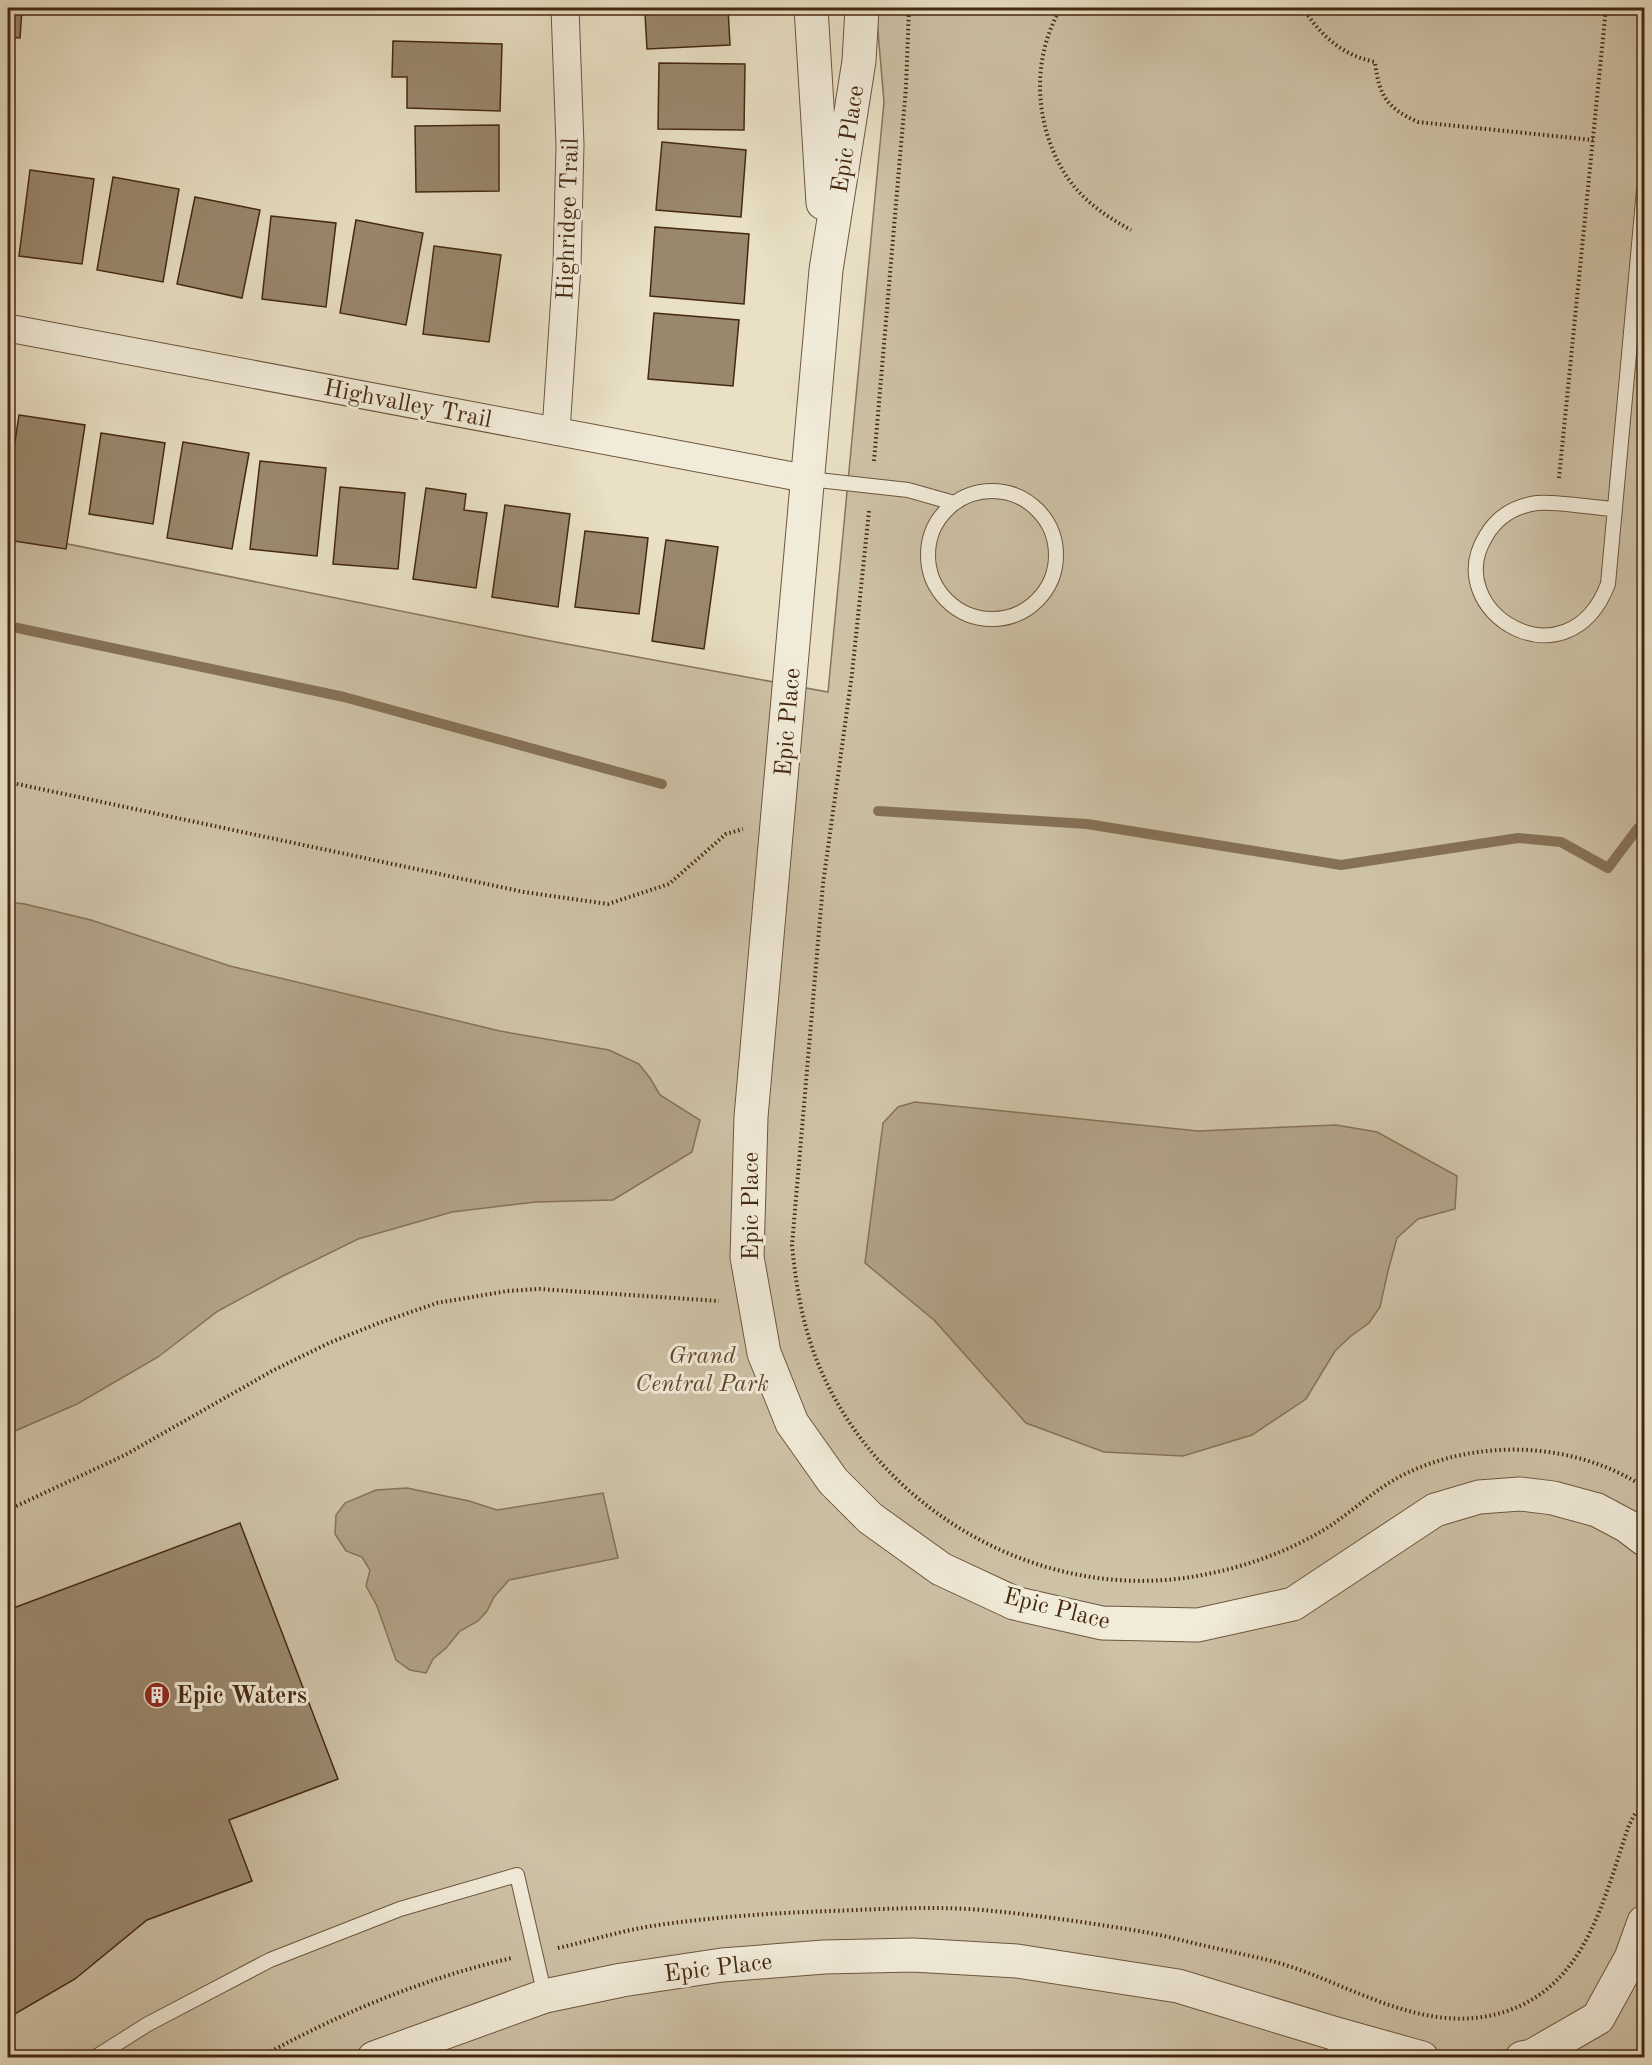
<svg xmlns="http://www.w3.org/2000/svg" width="1652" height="2065" font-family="'Old Standard TT',serif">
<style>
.green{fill:#cdc1a6;stroke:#89745b;stroke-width:1.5}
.water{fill:#b1a187;stroke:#867157;stroke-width:1.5}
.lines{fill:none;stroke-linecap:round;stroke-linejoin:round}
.stream{stroke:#867157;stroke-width:10}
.building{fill:#9a886e;stroke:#452810;stroke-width:1.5}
.service-casing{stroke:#6e563d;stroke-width:16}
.minor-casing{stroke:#6e563d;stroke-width:29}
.tertiary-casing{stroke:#6e563d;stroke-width:35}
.path{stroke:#452810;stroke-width:4;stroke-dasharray:1.5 3;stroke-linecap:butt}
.service{stroke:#f1ebd9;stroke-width:14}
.minor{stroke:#f1ebd9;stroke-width:27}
.tertiary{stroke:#f1ebd9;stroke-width:33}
.labels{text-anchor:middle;stroke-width:6;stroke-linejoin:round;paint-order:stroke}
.street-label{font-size:24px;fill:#452810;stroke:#f1ebd9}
.park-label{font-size:24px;font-style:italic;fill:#60472e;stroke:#f1ebd9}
.poi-label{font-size:24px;font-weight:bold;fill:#452810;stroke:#f1ebd9;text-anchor:start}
</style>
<rect width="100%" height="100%" fill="#e9e0c5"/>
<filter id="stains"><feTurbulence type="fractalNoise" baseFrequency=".00333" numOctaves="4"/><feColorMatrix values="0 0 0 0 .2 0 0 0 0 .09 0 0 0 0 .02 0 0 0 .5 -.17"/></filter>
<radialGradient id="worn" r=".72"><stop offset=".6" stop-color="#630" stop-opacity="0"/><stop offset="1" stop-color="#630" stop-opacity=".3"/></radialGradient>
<polygon class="green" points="876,8 1644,8 1644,2057 8,2057 8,532 545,640 828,692 884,102"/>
<g class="water">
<polygon points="8,902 25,904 91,920 230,966 500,1031 609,1050 639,1064 650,1078 660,1095 700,1120 692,1152 613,1200 536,1202 452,1212 358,1239 281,1277 218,1311 158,1357 77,1404 8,1434"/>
<polygon points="915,1102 1198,1131 1336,1125 1377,1132 1457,1176 1455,1209 1418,1219 1397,1238 1388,1271 1380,1307 1369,1323 1351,1336 1335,1351 1306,1399 1252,1435 1183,1456 1104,1452 1026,1423 934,1320 865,1263 883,1123 898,1107"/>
<polygon points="407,1488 469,1501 497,1510 603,1493 618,1558 509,1580 494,1597 487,1611 478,1621 460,1631 446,1648 433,1659 426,1673 410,1670 396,1660 377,1606 366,1586 370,1570 362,1557 346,1551 335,1534 336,1515 345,1503 376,1490"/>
</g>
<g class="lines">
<g class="stream">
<polyline points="8,626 344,697 662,784"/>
<polyline points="878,811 1087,824 1341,865 1518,838 1561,842 1608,868 1638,828"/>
</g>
</g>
<g class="building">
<polygon points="8,8 22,8 20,38 8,37"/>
<polygon points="66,8 92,8 68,13"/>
<polygon points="673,8 728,8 730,45 647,49 645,14 673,12"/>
<polygon points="393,41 502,44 500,111 407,108 407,77 392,77"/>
<polygon points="659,63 745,64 744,130 658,129"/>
<polygon points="499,125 499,191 416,192 415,126"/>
<polygon points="662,142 746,150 741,217 656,210"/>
<polygon points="8,160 11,160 8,189"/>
<polygon points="30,170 94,179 82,264 19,256"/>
<polygon points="113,177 179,189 163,282 97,270"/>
<polygon points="195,197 260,210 242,298 177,284"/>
<polygon points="271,216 336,223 326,307 262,299"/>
<polygon points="356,220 423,233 406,325 340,313"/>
<polygon points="655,227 749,234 744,304 650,296"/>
<polygon points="434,246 501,255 489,342 423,334"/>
<polygon points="654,313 739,320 733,386 648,379"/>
<polygon points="19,415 85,425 66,549 8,540 8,488"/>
<polygon points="101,433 165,443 153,524 89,514"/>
<polygon points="183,442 249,453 232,549 167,538"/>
<polygon points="260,461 326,468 317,556 250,549"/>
<polygon points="340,487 405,493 398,569 333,564"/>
<polygon points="426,488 466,494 464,510 487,513 476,588 413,579"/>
<polygon points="505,505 570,514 558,607 492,597"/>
<polygon points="585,531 648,538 639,614 575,607"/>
<polygon points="666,540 718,547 704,649 652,641"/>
<polygon points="240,1523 338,1779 229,1820 252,1881 147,1920 75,1979 8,2018 8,1610"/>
</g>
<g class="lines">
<g class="service-casing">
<g id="service">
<polyline points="809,479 908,490 954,503"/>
<circle cx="992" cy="555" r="64"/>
<path d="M1614,509C1594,508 1556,501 1537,503C1515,506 1497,517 1486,536C1439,612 1568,689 1608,584L1644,190"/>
<polyline points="94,2058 148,2024 270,1960 400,1909 517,1875 545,1996"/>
<polyline points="1332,2058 1340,2035"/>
</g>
</g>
<g class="minor-casing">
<g id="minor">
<polyline points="8,328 809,479"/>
<polyline points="556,431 567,265 570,145 565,8"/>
</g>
</g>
<g class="tertiary-casing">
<g id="tertiary">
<polyline points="811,8 823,203"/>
<polyline points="862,8 859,61 826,270 751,1117 747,1257 764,1353 792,1423 833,1481 870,1518 941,1569 1014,1603 1102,1623 1198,1625 1293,1604 1435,1510 1479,1497 1520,1494 1553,1498 1597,1510 1627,1526 1644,1539"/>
<polyline points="374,2058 545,1996 622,1980 722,1965 824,1957 913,1955 1017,1961 1178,1986 1333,2033 1422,2058"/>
<polyline points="1522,2058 1532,2056 1598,2018 1631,1958 1644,1922"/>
</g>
</g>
<g class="path">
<path d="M1061,8C1031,58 1034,124 1065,174C1081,199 1105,216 1131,230"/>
<path d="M1303,8C1321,36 1342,55 1375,62C1379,96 1387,108 1418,122L1593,140"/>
<polyline points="874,461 906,87 909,8"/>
<polyline points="1559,478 1606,8"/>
<path d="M869,511L852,674L823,884L792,1245C796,1285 802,1323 817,1361C878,1513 1049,1610 1212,1573C1250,1565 1288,1551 1322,1531C1352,1513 1375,1488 1407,1473C1481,1438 1575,1442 1644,1487"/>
<polyline points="8,782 524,892 608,904 669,884 726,834 743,829"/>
<polyline points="8,1510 125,1455 272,1371 329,1343 379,1323 437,1303 507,1291 540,1289 719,1301"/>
<path d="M558,1948C589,1941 620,1931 652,1926C711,1917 772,1913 832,1911C882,1909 933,1906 983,1910C1037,1915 1091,1923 1144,1932C1168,1936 1191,1943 1215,1948C1236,1953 1258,1957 1279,1963C1353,1985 1425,2037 1504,2012C1587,1986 1604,1897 1629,1825L1636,1812L1644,1811"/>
<path d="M259,2058C338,2014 424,1978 512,1958"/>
</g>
<use href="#service" class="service"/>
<use href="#minor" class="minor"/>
<use href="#tertiary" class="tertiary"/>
</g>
<defs>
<g id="building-disc" transform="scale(1.35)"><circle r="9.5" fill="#8f2418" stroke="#f1ebd9"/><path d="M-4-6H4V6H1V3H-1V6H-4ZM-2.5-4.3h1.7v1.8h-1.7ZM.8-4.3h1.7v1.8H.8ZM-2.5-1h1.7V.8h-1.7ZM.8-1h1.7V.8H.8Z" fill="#fff"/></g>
</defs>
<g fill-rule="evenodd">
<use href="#building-disc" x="157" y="1695"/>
</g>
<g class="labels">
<g class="street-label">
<text transform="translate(847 139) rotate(-81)" y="8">Epic Place</text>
<text transform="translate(567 219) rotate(-88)" y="8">Highridge Trail</text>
<text transform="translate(408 403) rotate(11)" y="8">Highvalley Trail</text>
<text transform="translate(787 722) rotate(-85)" y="8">Epic Place</text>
<text transform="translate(750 1206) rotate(-90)" y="8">Epic Place</text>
<text transform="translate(1057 1608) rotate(14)" y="8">Epic Place</text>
<text transform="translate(718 1967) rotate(-7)" y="8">Epic Place</text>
</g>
<g class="park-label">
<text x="702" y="1363">Grand<tspan x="702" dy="28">Central Park</tspan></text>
</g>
<g class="poi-label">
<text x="176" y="1703">Epic Waters</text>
</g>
</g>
<rect width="1652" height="2065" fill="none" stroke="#e9e0c5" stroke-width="30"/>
<rect x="9" y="9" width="1634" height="2047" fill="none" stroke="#452810" stroke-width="3"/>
<rect x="15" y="15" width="1622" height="2035" fill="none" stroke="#452810" stroke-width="1.5"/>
<rect width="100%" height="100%" filter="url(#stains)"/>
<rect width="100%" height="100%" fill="url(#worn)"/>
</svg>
